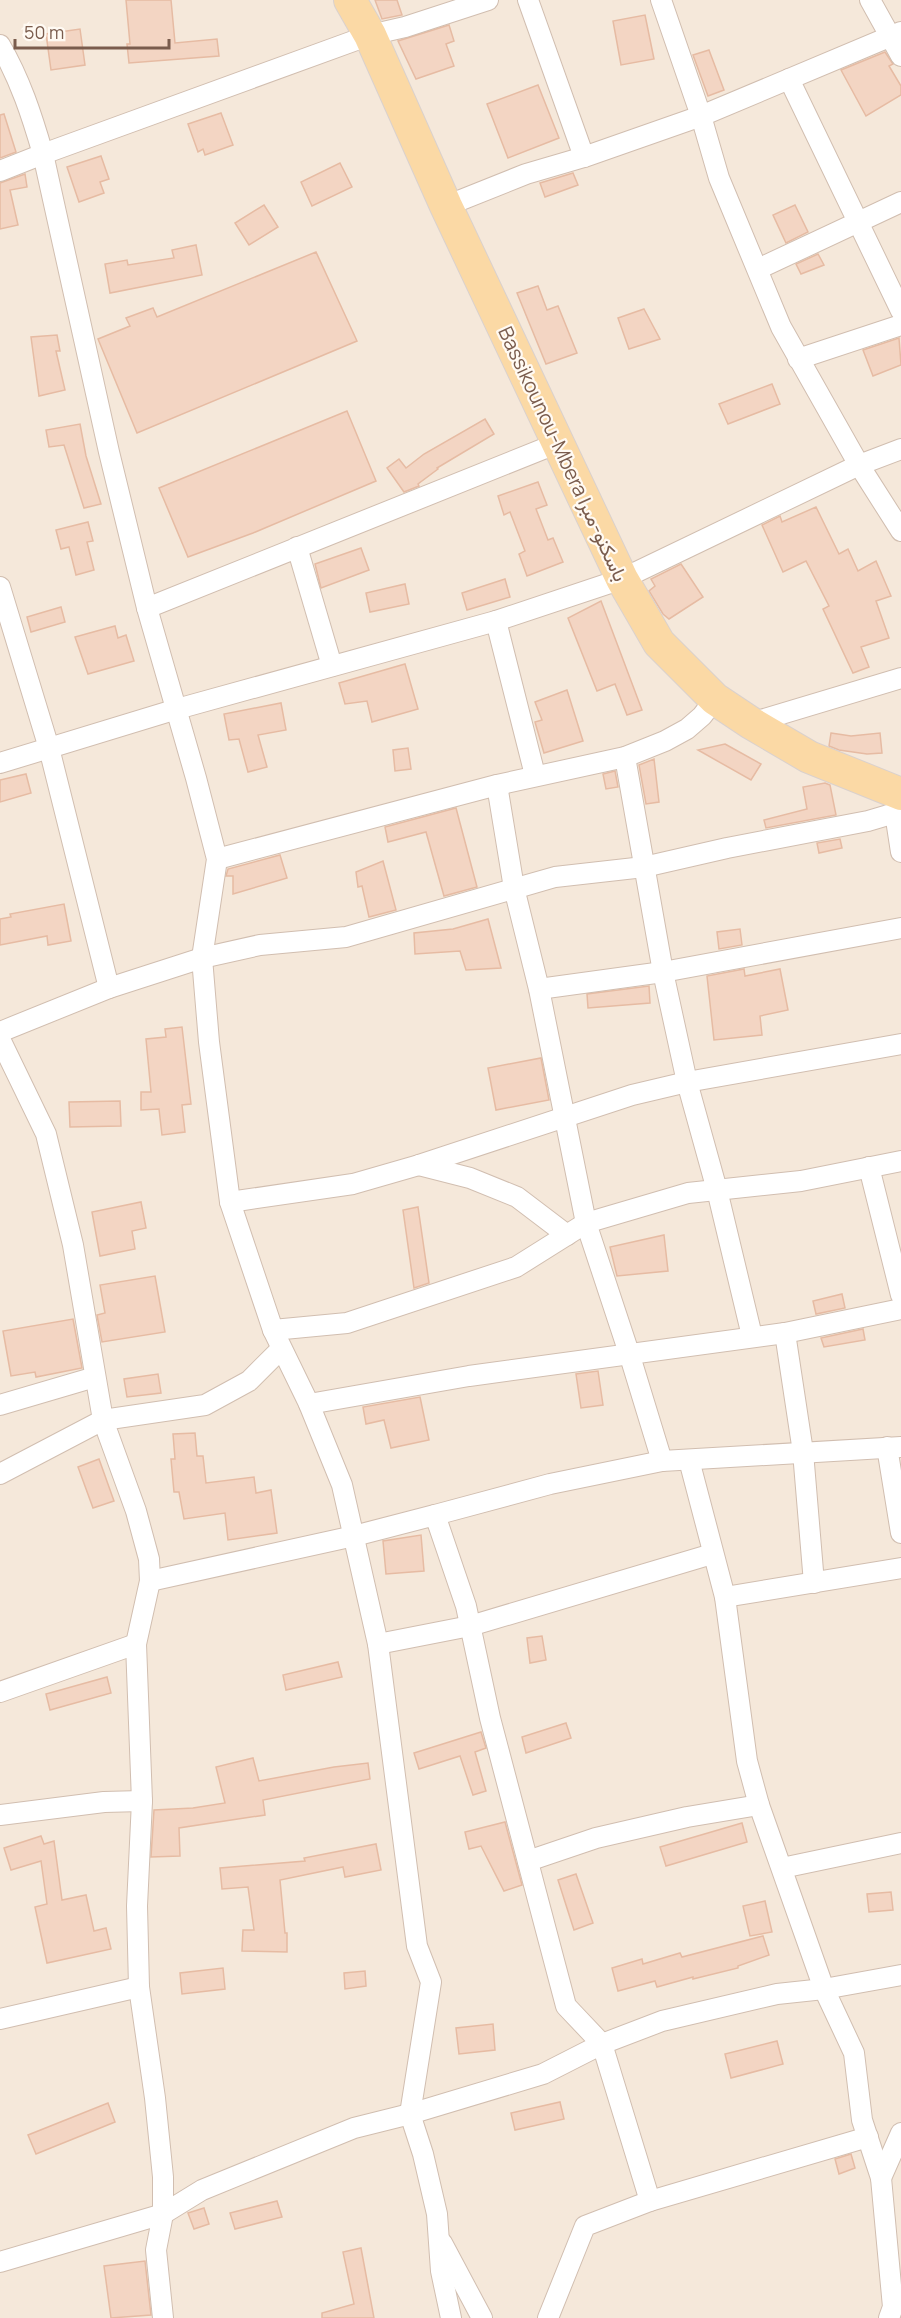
<svg xmlns="http://www.w3.org/2000/svg" width="901" height="2318" font-family="Manrope,Vazirmatn,sans-serif">
<style>
.residential{fill:#f5e8da}
.building{fill:#f3d5c3;stroke:#e6bba3;stroke-width:1.5}
.lines{fill:none;stroke-linecap:round;stroke-linejoin:round}
.street-casing{stroke:#d1beb0;stroke-width:22}
.primary-casing{stroke:#dad1cd;stroke-width:34}
.street{stroke:#fff;stroke-width:20}
.primary{stroke:#fbd9a5;stroke-width:32}
.labels{text-anchor:middle;stroke-width:4.5;stroke-linejoin:round;paint-order:stroke}
.street-label{font-size:20px;fill:#7a5c4d;stroke:#fffaf3}
</style>
<rect width="100%" height="100%" fill="#fdf6ec"/>
<rect class="residential" x="0" y="0" width="901" height="2318"/>
<g class="building">
<polygon points="126,0 171,0 175,43 217,39 219,56 129,63 127,44 130,44"/>
<polygon points="375,0 397,0 402,15 382,19"/>
<polygon points="645,15 654,59 621,65 613,21"/>
<polygon points="449,25 454,41 446,44 454,66 416,79 398,41"/>
<polygon points="80,29 85,65 51,70 46,34"/>
<polygon points="709,50 724,90 708,96 693,55"/>
<polygon points="885,52 893,64 889,66 901,86 901,95 866,116 841,70"/>
<polygon points="538,85 559,138 508,158 487,104"/>
<polygon points="221,113 233,145 205,155 203,149 198,152 188,124"/>
<polygon points="4,114 16,152 0,158 0,115"/>
<polygon points="101,156 109,179 100,182 104,193 79,202 67,167"/>
<polygon points="340,163 352,187 312,206 301,182"/>
<polygon points="573,173 578,185 545,197 540,183"/>
<polygon points="25,174 27,187 10,190 18,225 0,229 0,183"/>
<polygon points="264,205 278,227 249,245 235,223"/>
<polygon points="795,205 808,232 786,243 773,215"/>
<polygon points="196,245 202,275 110,293 105,264 127,260 128,265 174,258 172,250"/>
<polygon points="316,252 357,341 137,433 98,339 130,326 126,318 153,308 157,317"/>
<polygon points="818,254 824,265 801,274 796,264"/>
<polygon points="538,286 547,310 558,306 577,353 546,364 517,293"/>
<polygon points="644,309 660,339 629,349 618,318"/>
<polygon points="57,335 60,351 56,351 65,390 39,396 31,337"/>
<polygon points="899,338 901,365 873,376 863,350"/>
<polygon points="772,384 780,404 728,424 719,404"/>
<polygon points="347,411 376,481 253,533 188,557 159,488"/>
<polygon points="485,419 494,434 437,468 438,469 418,484 419,486 404,492 387,468 399,459 406,468 424,454"/>
<polygon points="80,424 86,456 101,504 84,508 64,445 49,447 46,430"/>
<polygon points="538,482 547,505 536,509 548,540 553,538 563,562 527,576 519,554 525,551 510,512 504,515 498,496"/>
<polygon points="816,507 839,554 848,549 858,571 876,561 891,596 876,601 889,638 861,647 869,667 853,673 823,609 829,606 806,561 783,572 762,525 780,516 782,522"/>
<polygon points="88,522 93,541 87,542 94,570 76,575 69,547 61,549 56,530"/>
<polygon points="361,548 369,570 321,588 315,564"/>
<polygon points="681,564 703,597 669,619 663,614 649,591 655,586 651,579"/>
<polygon points="505,579 510,597 467,610 462,593"/>
<polygon points="405,584 409,604 370,612 366,593"/>
<polygon points="601,601 642,710 627,715 615,684 597,691 568,618"/>
<polygon points="61,607 65,622 31,632 27,617"/>
<polygon points="115,626 118,638 126,635 134,661 88,674 75,637"/>
<polygon points="405,664 418,709 372,722 367,701 345,704 339,683"/>
<polygon points="567,690 583,741 544,753 535,722 542,720 535,702"/>
<polygon points="281,703 286,730 258,735 267,767 248,772 239,739 229,740 224,714"/>
<polygon points="831,733 851,736 880,733 882,753 867,754 839,750 829,746"/>
<polygon points="725,744 761,764 751,780 698,750"/>
<polygon points="408,748 411,769 395,771 393,750"/>
<polygon points="654,759 659,802 646,804 639,765"/>
<polygon points="615,771 618,787 606,789 603,774"/>
<polygon points="26,774 31,793 0,802 0,780"/>
<polygon points="825,783 830,785 836,815 766,828 764,820 807,809 803,787"/>
<polygon points="456,808 477,887 444,896 426,832 388,842 385,827"/>
<polygon points="840,839 842,848 819,853 817,843"/>
<polygon points="280,855 287,878 233,894 233,876 226,876 228,869"/>
<polygon points="383,861 396,910 369,917 362,886 358,887 356,872"/>
<polygon points="64,904 71,941 48,945 47,936 0,945 0,919 11,917 10,914"/>
<polygon points="488,919 501,968 466,970 460,951 415,954 414,933 453,929"/>
<polygon points="740,929 742,945 719,949 717,932"/>
<polygon points="744,969 745,976 780,969 788,1010 760,1016 762,1035 714,1040 707,976"/>
<polygon points="649,986 650,1003 588,1008 587,994"/>
<polygon points="182,1027 191,1104 182,1105 185,1132 162,1135 159,1109 141,1110 141,1092 151,1092 146,1039 166,1037 165,1029"/>
<polygon points="541,1058 549,1100 496,1110 488,1068"/>
<polygon points="120,1101 121,1126 70,1127 69,1102"/>
<polygon points="141,1202 146,1228 132,1231 135,1249 100,1256 92,1212"/>
<polygon points="418,1207 429,1283 414,1288 403,1210"/>
<polygon points="664,1235 668,1271 617,1276 610,1247"/>
<polygon points="155,1276 165,1332 102,1342 97,1315 105,1313 100,1285"/>
<polygon points="842,1294 845,1308 816,1314 813,1301"/>
<polygon points="73,1319 82,1368 36,1377 35,1372 11,1376 3,1331"/>
<polygon points="863,1329 865,1340 824,1347 821,1338"/>
<polygon points="598,1371 603,1405 581,1408 576,1374"/>
<polygon points="158,1374 161,1393 127,1397 124,1379"/>
<polygon points="420,1397 429,1440 391,1448 384,1420 366,1424 363,1407"/>
<polygon points="195,1433 197,1456 203,1456 206,1483 254,1477 256,1493 271,1490 277,1533 228,1540 225,1513 184,1519 179,1492 174,1492 171,1459 175,1459 173,1434"/>
<polygon points="99,1459 114,1501 93,1508 78,1467"/>
<polygon points="421,1535 424,1571 386,1574 383,1541"/>
<polygon points="542,1636 546,1660 530,1663 527,1638"/>
<polygon points="338,1662 342,1677 286,1690 283,1675"/>
<polygon points="107,1677 111,1693 50,1710 46,1694"/>
<polygon points="566,1723 571,1738 526,1753 522,1737"/>
<polygon points="481,1732 486,1748 475,1752 486,1791 473,1795 460,1756 419,1769 414,1753"/>
<polygon points="253,1758 259,1781 334,1767 368,1763 370,1779 263,1800 265,1815 179,1828 180,1856 151,1857 154,1810 193,1808 225,1803 216,1767"/>
<polygon points="505,1822 522,1885 504,1891 481,1846 469,1849 465,1832"/>
<polygon points="742,1823 747,1842 666,1866 660,1847"/>
<polygon points="41,1836 44,1844 54,1841 62,1900 86,1895 94,1931 106,1928 111,1949 47,1963 35,1907 47,1904 41,1861 11,1870 4,1848"/>
<polygon points="376,1844 381,1870 345,1877 343,1867 280,1880 285,1933 287,1933 287,1952 242,1951 243,1930 254,1930 248,1887 222,1889 220,1868 305,1861 304,1858"/>
<polygon points="576,1874 593,1923 574,1930 558,1880"/>
<polygon points="891,1892 893,1910 869,1912 867,1894"/>
<polygon points="765,1901 772,1932 750,1936 743,1906"/>
<polygon points="763,1936 769,1955 738,1966 738,1968 693,1979 693,1977 657,1987 655,1981 618,1991 612,1968 642,1959 643,1964 680,1953 682,1957"/>
<polygon points="223,1968 225,1989 182,1994 180,1973"/>
<polygon points="365,1971 366,1986 345,1989 344,1973"/>
<polygon points="493,2024 495,2050 459,2054 456,2028"/>
<polygon points="777,2041 783,2064 731,2078 725,2054"/>
<polygon points="560,2102 564,2119 515,2130 511,2113"/>
<polygon points="108,2103 115,2122 36,2154 28,2135"/>
<polygon points="851,2154 855,2168 839,2174 835,2159"/>
<polygon points="277,2201 282,2217 235,2229 230,2213"/>
<polygon points="204,2208 209,2224 194,2229 188,2213"/>
<polygon points="361,2248 374,2318 322,2318 322,2313 354,2304 343,2252"/>
<polygon points="145,2261 151,2315 111,2318 104,2266"/>
</g>
<g class="lines">
<g class="street-casing">
<g id="street">
<polyline points="528,0 584,157"/>
<polyline points="661,0 701,116 719,178 781,327 859,465 901,531"/>
<polyline points="870,0 901,56"/>
<path d="M0,45C20,79 32,116 43,154L0,171"/>
<polyline points="789,79 901,311"/>
<polyline points="446,206 526,174 584,157 701,116 901,32"/>
<polyline points="758,269 901,202"/>
<polyline points="798,359 901,325"/>
<polyline points="297,547 332,666"/>
<polyline points="0,587 49,748 109,988"/>
<polyline points="147,608 558,443"/>
<polyline points="496,621 535,775"/>
<polyline points="751,723 901,678"/>
<polyline points="625,757 663,972 687,1082 717,1190 752,1336"/>
<polyline points="0,763 177,709 496,621 622,579 859,465 901,449"/>
<polyline points="497,785 514,888 539,989 586,1223 629,1353 662,1461"/>
<polyline points="895,813 901,852"/>
<polyline points="217,859 497,785 625,757 665,741 687,729 702,716 715,699"/>
<polyline points="539,989 663,972 901,928"/>
<polyline points="0,1032 109,988 202,958 260,945 346,937 555,877 644,867 727,848 868,821 895,813 901,803"/>
<polyline points="0,1039 46,1134 73,1245 103,1420 136,1511 149,1559 150,1581 136,1644 142,1801 137,1906 139,1987 155,2098 163,2177 163,2214 156,2250 163,2318"/>
<polyline points="419,1165 470,1178 517,1197 567,1235"/>
<polyline points="869,1167 901,1295"/>
<polyline points="230,1202 353,1184 419,1165 632,1095 687,1082 901,1044"/>
<polyline points="273,1330 347,1323 516,1267 586,1223 688,1193 801,1181 901,1161"/>
<polyline points="785,1333 803,1452 814,1583"/>
<polyline points="309,1404 469,1376 785,1333 901,1309"/>
<polyline points="0,1405 95,1377"/>
<polyline points="887,1447 901,1533"/>
<polyline points="689,1460 725,1597 747,1761 759,1805 824,1989 854,2053 862,2120 881,2178 893,2307 889,2318"/>
<polyline points="0,1474 103,1420 205,1405 249,1381 281,1349"/>
<polyline points="435,1515 550,1484 662,1461 901,1447"/>
<polyline points="150,1581 354,1536 435,1515 466,1606 490,1718 566,2006 602,2044 650,2201"/>
<polyline points="725,1597 901,1568"/>
<polyline points="378,1644 470,1626 712,1554"/>
<polyline points="0,1692 136,1644"/>
<polyline points="0,1815 104,1802 142,1801"/>
<polyline points="528,1861 596,1838 687,1817 759,1805"/>
<polyline points="782,1868 901,1843"/>
<polyline points="0,2019 139,1987"/>
<polyline points="881,2178 901,2133"/>
<polyline points="442,2243 482,2318"/>
<polyline points="0,2262 163,2214 202,2190 354,2128 410,2114 543,2074 602,2044 662,2021 777,1994 824,1989 901,1975"/>
<polyline points="451,2318 441,2271 437,2214 423,2154 410,2114 431,1982 417,1946 378,1644 342,1485 309,1404 273,1330 230,1202 209,1042 202,958 217,859 196,778 147,608 109,452 43,154 370,35 405,27 488,0"/>
<polyline points="548,2318 585,2226 650,2201 868,2137"/>
</g>
</g>
<g class="primary-casing">
<polyline id="primary" points="350,0 370,35 446,206 622,579 659,643 715,699 751,723 809,757 901,794"/>
</g>
<use href="#street" class="street"/>
<use href="#primary" class="primary"/>
</g>
<g class="labels">
<g class="street-label">
<text transform="translate(563 454) rotate(65)" y="7">Bassikounou-Mbera باسكنو-مبرا</text>
</g>
</g>
<path d="M15 39v9h154v-9" fill="none" stroke="#7a5c4d" stroke-width="3"/>
<text x="24" y="39" font-size="18" fill="#7a5c4d" stroke="#fffaf3" stroke-width="4.5" paint-order="stroke">50 m</text>
</svg>
